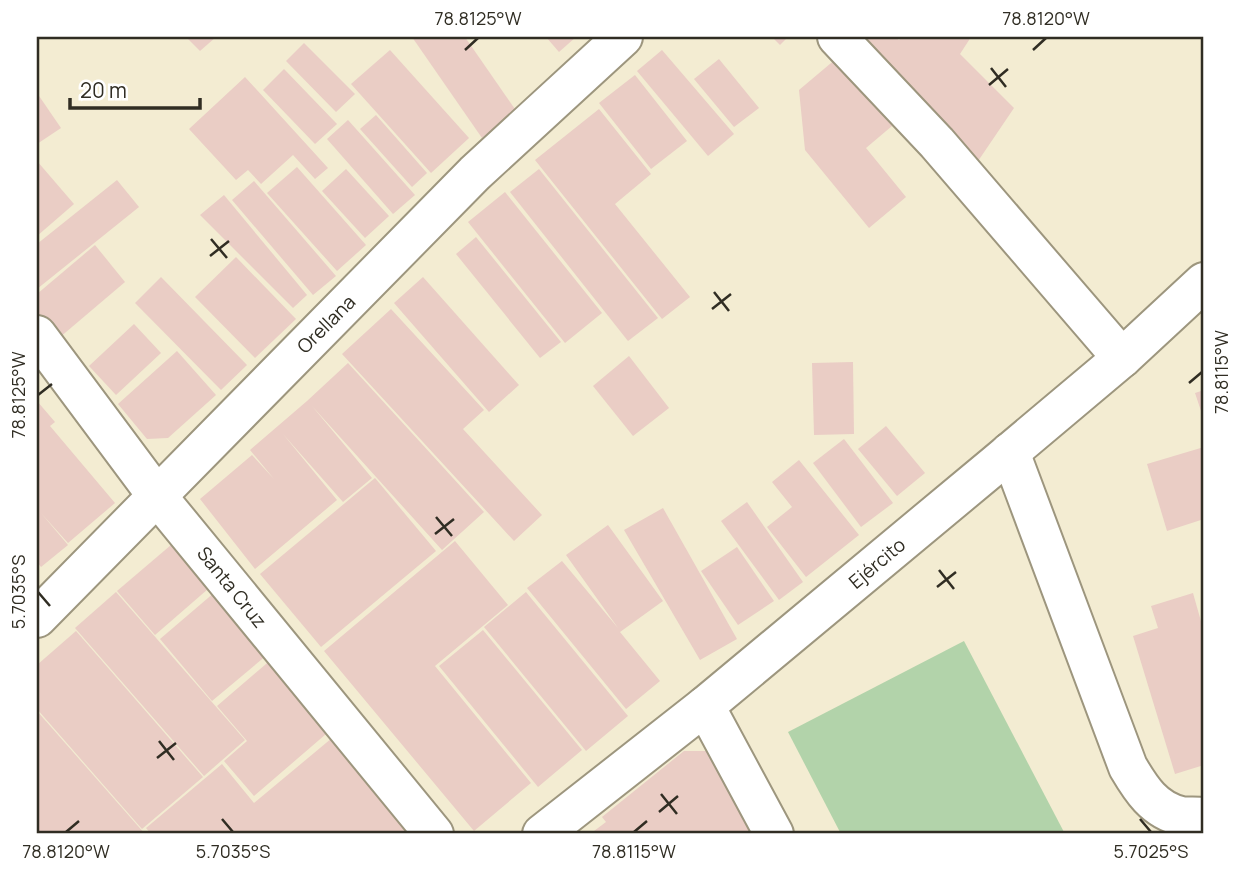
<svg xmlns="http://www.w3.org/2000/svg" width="1241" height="871" font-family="Manrope,sans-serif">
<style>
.green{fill:#b2d3aa}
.building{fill:#eacdc5}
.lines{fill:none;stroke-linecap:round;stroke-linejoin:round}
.minor-casing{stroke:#9d967e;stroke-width:42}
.minor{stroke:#fff;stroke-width:38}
.ticks{fill:none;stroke:#302d23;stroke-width:2.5}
.labels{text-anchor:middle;stroke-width:5;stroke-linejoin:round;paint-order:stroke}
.street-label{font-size:19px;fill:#302d23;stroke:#fff}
.neatline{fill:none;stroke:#302d23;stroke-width:2.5}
.ticks-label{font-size:18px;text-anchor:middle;fill:#302d23}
</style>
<rect width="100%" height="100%" fill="#f3ecd2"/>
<polygon class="green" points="964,641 1065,834 841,834 788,732"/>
<g class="building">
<polygon points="186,37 216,37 200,51"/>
<polygon points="412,37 465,37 517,112 482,138"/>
<polygon points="546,37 576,37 559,52"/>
<polygon points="772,37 788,37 780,45"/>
<polygon points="846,37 895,37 899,40 902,37 971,37 960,54 1014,108 972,170"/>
<polygon points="304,43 355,94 336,112 286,61"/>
<polygon points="390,50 469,138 431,173 351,84"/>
<polygon points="662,50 734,134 708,156 637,71"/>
<polygon points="837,58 892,126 866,148 906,197 869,228 805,150 799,90"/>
<polygon points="719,59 759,108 734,127 694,79"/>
<polygon points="284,69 337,124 315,144 263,90"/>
<polygon points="635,75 687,141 651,169 599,103"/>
<polygon points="245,77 328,168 315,179 293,155 261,184 248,170 236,180 189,129"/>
<polygon points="37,93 61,128 37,144"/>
<polygon points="599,109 651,174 615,204 690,297 662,319 535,160"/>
<polygon points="376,115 427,173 412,187 360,129"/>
<polygon points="348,120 415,195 393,214 327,139"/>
<polygon points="37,161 74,204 37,236"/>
<polygon points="297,167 366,245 337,271 267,193"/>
<polygon points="346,169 389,216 365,238 322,191"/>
<polygon points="539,169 658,318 628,341 510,192"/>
<polygon points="117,180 139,207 37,289 37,244"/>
<polygon points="254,181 336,276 313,295 232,200"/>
<polygon points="505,192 602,313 565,343 468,222"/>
<polygon points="224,195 307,295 293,308 200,215"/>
<polygon points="476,237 561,342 540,358 456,254"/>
<polygon points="95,245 125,282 59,338 37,312 37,294"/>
<polygon points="236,257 296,319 255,358 195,297"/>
<polygon points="161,277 247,365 221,390 135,303"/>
<polygon points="423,277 519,385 489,412 394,303"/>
<polygon points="391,309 484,410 463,429 542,515 514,541 342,354"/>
<polygon points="134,324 161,353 116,395 89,366"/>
<polygon points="177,351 216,395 168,438 147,439 118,404"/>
<polygon points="629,356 669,408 633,436 593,386"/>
<polygon points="853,362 854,434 814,435 812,363"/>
<polygon points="348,363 484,512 442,550 312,406 372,478 343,502 283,434 337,500 255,569 200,499 252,455 274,479 250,450 307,401"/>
<polygon points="1204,390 1204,420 1195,393"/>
<polygon points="37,401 55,422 50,426 115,503 68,543 41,513 68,545 41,567 37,562"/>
<polygon points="886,426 925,473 897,496 858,449"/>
<polygon points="844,439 893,503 861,527 813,463"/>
<polygon points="1204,447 1204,519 1167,531 1147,464"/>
<polygon points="799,460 859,535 806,577 767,527 792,507 772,482"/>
<polygon points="375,478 436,551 321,647 260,574"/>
<polygon points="747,502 803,582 779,600 721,521"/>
<polygon points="663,508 737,639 700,660 624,530"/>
<polygon points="608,525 663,601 620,632 660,681 626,709 527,588 562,561 618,628 566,555"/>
<polygon points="455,541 508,605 435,666 531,783 474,831 324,651"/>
<polygon points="171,545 208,589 155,635 117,591"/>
<polygon points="737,547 774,601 738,625 701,571"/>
<polygon points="116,592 245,740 204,776 75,628"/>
<polygon points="215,592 267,655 212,701 160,639"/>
<polygon points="526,592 628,716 586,751 484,627"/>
<polygon points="1193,593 1204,632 1204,765 1175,774 1133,636 1158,628 1151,606"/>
<polygon points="483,630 582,750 538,787 439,666"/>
<polygon points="76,631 203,777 142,829 37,709 37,665"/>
<polygon points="273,658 333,728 254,796 224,761 247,741 217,706"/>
<polygon points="37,711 145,834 37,834"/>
<polygon points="338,733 421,834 151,834 146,828 222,764 254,803"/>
<polygon points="684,751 710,751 751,834 590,834 606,822 602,817"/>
</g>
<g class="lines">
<g class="minor-casing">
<g id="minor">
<polyline points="837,37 937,143 1122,358"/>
<polyline points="37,335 157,496 434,834"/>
<path d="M1010,452L1128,767C1141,789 1154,810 1181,816C1188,817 1197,816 1204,817"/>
<polyline points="37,618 475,173 623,37"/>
<polyline points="705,706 774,834"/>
<polyline points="542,834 705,706 996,464 1122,358 1204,282"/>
</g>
</g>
<use href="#minor" class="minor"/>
</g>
<path class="ticks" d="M465,50L478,38M1033,50L1046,38M991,68L1006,87M989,85L1008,69M211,239L227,258M210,256L229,241M714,292L729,311M712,309L731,294M1189,383L1202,372M38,395L52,384M436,517L452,536M435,534L454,519M939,570L954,589M937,587L956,572M38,592L50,606M159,741L174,760M157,758L176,743M661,794L677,814M659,812L678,796M222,819L233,832M1140,819L1151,832M66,832L79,821M634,832L647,821"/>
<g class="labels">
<g class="street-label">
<text transform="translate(326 324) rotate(-45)" y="7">Orellana</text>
<text transform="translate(877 563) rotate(-40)" y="7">Ejército</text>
<text transform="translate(232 587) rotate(51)" y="7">Santa Cruz</text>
</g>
</g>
<rect width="1241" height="871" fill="none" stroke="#ffffff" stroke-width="77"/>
<path d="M70 98v10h130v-10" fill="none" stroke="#302d23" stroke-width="3.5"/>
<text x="80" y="98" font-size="21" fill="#302d23" stroke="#ffffff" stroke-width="5" paint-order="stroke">20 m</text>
<rect x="38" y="38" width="1164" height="794" class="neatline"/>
<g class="ticks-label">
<text x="478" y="25">78.8125°W</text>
<text x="1046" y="25">78.8120°W</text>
<text transform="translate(1222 372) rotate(-90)" y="6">78.8115°W</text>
<text transform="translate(19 395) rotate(-90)" y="6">78.8125°W</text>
<text transform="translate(19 592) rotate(-90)" y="6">5.7035°S</text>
<text x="66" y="858">78.8120°W</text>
<text x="233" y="858">5.7035°S</text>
<text x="634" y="858">78.8115°W</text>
<text x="1151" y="858">5.7025°S</text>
</g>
</svg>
